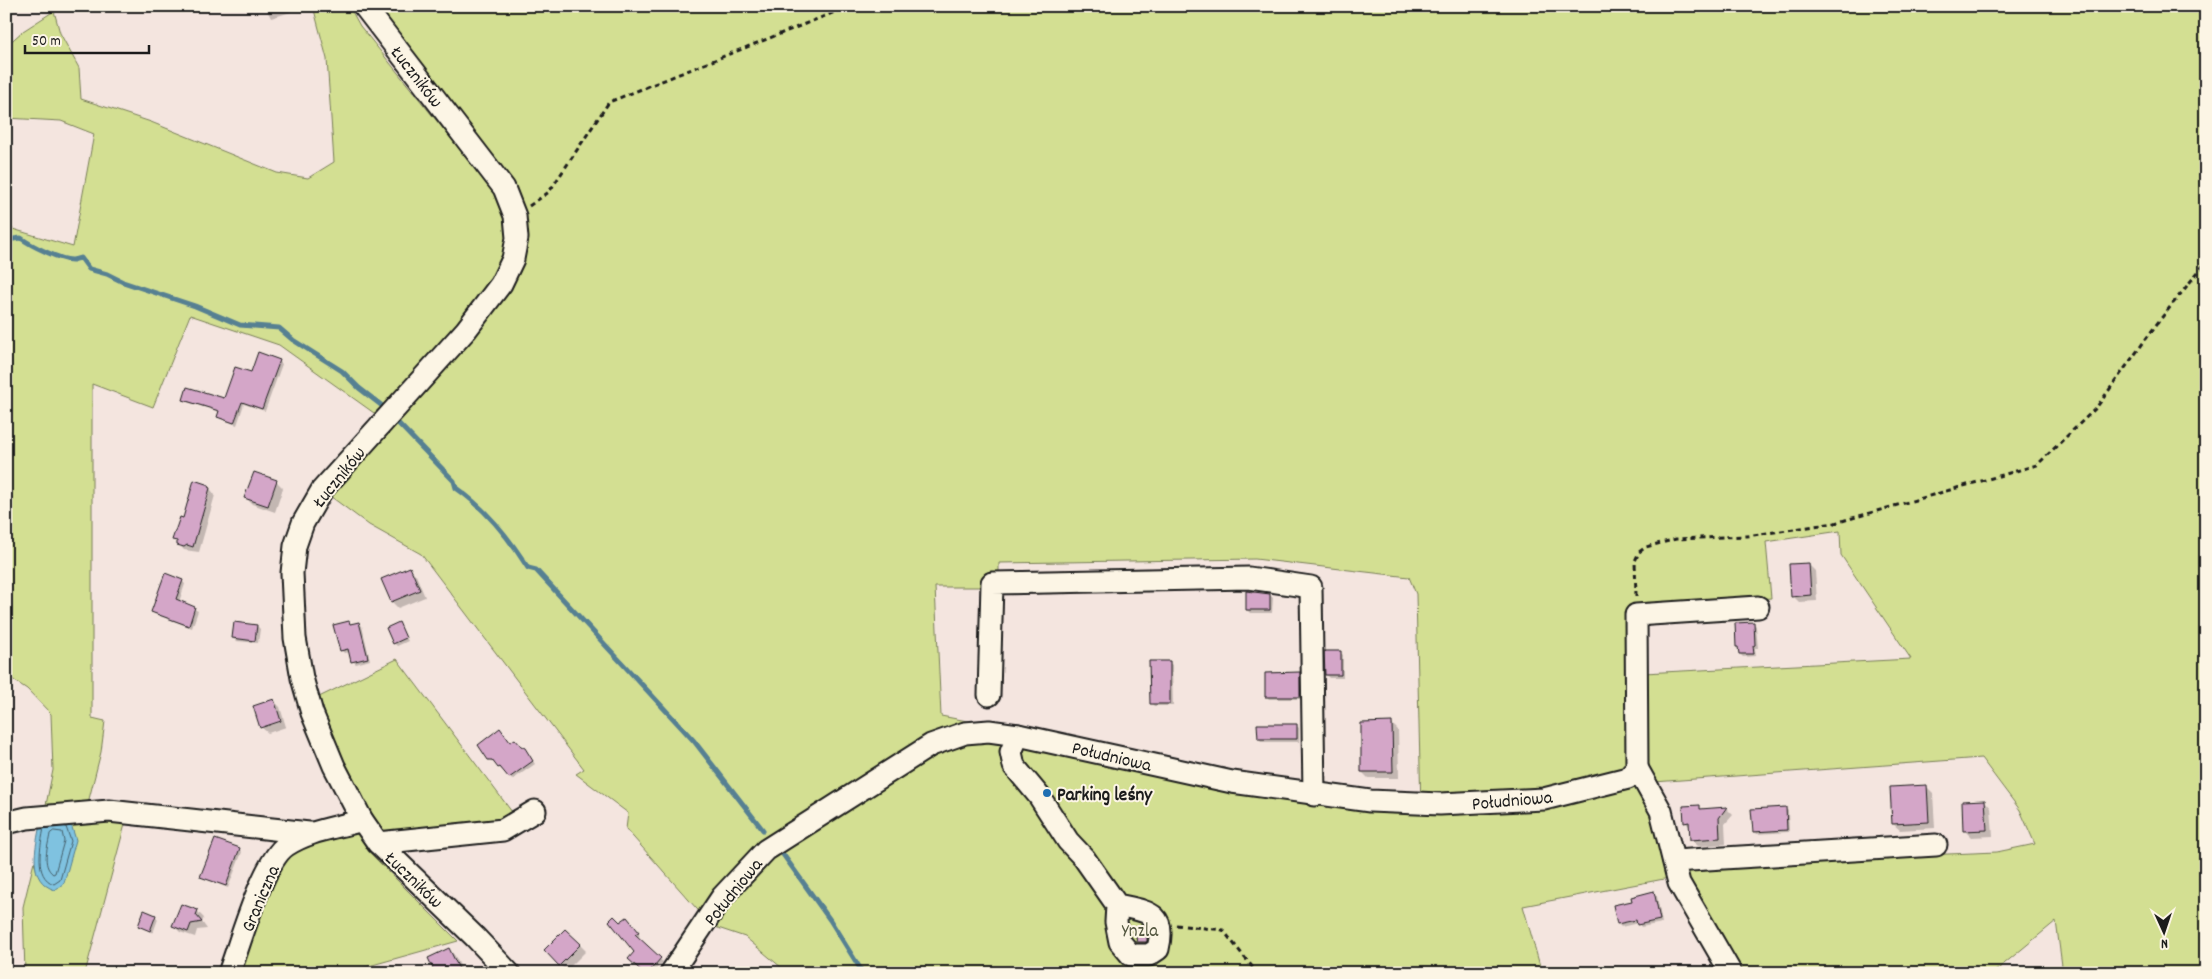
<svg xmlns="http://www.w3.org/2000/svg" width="2212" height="979" font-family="Dekko,sans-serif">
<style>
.green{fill:#d3df92;stroke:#787e57;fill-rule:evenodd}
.water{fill:#7fc2e0;stroke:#578092}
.shadow{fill:#0003}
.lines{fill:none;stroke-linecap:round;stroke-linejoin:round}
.shore{stroke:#445e6a;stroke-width:1}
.stream{stroke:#578092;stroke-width:5}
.building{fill:#d4a6c8;stroke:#1c1c1c}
.minor-casing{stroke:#1c1c1c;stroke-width:25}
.path{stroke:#1c1c1c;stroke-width:3;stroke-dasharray:5 4;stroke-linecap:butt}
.minor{stroke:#fcf5e5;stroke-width:21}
.poi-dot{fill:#1f6fb2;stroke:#fcf5e5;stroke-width:2}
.labels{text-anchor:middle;stroke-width:4;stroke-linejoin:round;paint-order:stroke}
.street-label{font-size:19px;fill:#1c1c1c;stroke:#fcf5e5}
.poi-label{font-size:19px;font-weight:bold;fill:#1c1c1c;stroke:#fcf5e5;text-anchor:start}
.park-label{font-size:19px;fill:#53563f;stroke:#fcf5e5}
</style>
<rect width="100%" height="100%" fill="#f4e5df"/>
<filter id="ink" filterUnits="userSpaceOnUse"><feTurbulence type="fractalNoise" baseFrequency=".02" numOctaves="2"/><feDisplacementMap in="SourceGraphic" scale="10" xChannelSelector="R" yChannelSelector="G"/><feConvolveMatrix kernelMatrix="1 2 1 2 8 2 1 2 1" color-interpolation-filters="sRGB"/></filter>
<g filter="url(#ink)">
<g class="green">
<polygon points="313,6 349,6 360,26 491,188 507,215 510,239 505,261 458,326 396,394 374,413 279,345 190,315 153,407 92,384 92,718 105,721 101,752 88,803 46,805 53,770 51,714 27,689 6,675 6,227 73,247 94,134 61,121 6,118 6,46 23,31 54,11 60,33 79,68 81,99 151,122 277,173 308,178 334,162 327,59"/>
<path d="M373,6H2206V973H2063L2056,921L1993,973H1738L1681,865L1997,852L2035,844L2020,810L1981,758L1654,782L1669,878L1523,906L1542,973H788L745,937L712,926L626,829L628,813L576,774L584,769L421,554L369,525L330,496L502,296L520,272L525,230L518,192ZM1840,531L1841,555L1911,659L1644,673L1643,609L1771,598L1766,542ZM1255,559L1409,577L1416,594L1421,810L1220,786L1021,747L982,742L951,747L909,770L875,794L791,843L978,723L941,716L935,587H999V563Z"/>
<polygon points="397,659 515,816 502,823 383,834 349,781 319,697"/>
<polygon points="127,817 85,973 25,973 23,907 34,862 38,875 70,821"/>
<path d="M356,829L368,851L458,941L344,973H240C250,945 269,869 291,853C309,838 334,835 356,829Z"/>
</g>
<path class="water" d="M70,821L76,840L64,883L55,890C26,881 36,847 40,824Z"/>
<g class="shadow">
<polygon points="265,6 289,6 291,12 271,18"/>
<polygon points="279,361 282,364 265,411 244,404 237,425 221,419 218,416 220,412 187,402 184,399 225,399 251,374"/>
<polygon points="254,474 277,482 283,488 275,512 252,504 246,498"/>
<polygon points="208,486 215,495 199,552 184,550 174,539 184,520"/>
<polygon points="1809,565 1815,571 1817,601 1799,602 1793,596"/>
<polygon points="410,569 416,575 425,597 398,608 392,602 383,580"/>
<polygon points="182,581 185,584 179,602 198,611 192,628 155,614 152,612"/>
<polygon points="1270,595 1273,598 1272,613 1250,613 1247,610"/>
<polygon points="349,623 351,625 359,623 362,626 370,660 356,664 353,661 350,652 344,653 341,650"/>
<polygon points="1753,623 1756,626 1758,648 1755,648 1756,656 1743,657 1740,654"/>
<polygon points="235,624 257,626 260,629 258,643 236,641 233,638"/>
<polygon points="399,624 408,641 397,646 394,643"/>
<polygon points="1340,652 1343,655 1343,678 1329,678 1326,675"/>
<polygon points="1169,662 1172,665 1173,706 1154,706 1151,703"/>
<polygon points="1299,674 1302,676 1302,699 1269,699 1266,696"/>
<polygon points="274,701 280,707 286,727 268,733 261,727"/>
<polygon points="1392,724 1398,730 1399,778 1368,778 1362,772"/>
<polygon points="1296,725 1299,728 1299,742 1262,742 1259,739"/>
<polygon points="527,752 535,764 512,780 503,769 502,770 489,759"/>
<polygon points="1926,786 1933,793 1935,828 1900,830 1893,824"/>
<polygon points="1985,801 1991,808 1993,836 1971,837 1964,830"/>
<polygon points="1699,807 1703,810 1727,809 1733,815 1725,824 1726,844 1698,846 1692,840 1691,828 1685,822"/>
<polygon points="1785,808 1788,811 1789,832 1757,834 1754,831"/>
<polygon points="239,849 242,852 228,888 202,877"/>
<polygon points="1654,893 1657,896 1662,923 1641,927 1638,923 1621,927 1618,924 1634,902"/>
<polygon points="197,911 204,918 202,922 207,929 197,930 195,937 180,932 174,926"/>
<polygon points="155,916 158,919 153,933 139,926"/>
<polygon points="630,921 640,935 637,938 663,962 653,973 646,973 636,952"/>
<polygon points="1142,926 1153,938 1144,948 1138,942"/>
<polygon points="565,930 586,951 566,971 545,950"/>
<polygon points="449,949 455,956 464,973 436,973"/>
<polygon points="165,965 187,973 162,973"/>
</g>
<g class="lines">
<g class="shore">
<path d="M44,828C41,844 33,877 54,884L60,880L71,841L66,827"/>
<path d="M54,831L62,832L64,841L55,873L53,874C41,865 48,847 50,834Z"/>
</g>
<g class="stream">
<path d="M6,240L21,238C30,245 62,261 73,260C73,260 80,258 81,258L89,269L107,274L123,282L195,306L240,325L279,328L293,340L342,371L359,388L381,405"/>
<path d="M398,423L454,481L456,488C485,508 510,539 528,568L536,570L694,741L763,830"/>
<polyline points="782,853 830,920 863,973"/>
</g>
</g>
<g class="building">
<polygon points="258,352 280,360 262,409 242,402 234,423 217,417 219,411 183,400 187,387 224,398 235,367 251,372"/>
<polygon points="254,472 277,480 268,506 244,498"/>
<polygon points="194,480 209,485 208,487 210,488 193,547 187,545 184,547 177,545 177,541 172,540 180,517 183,518"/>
<polygon points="1809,563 1811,595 1791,597 1789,564"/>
<polygon points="410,567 420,590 391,602 381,579"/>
<polygon points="165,573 183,580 176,599 195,607 189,626 151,612"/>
<polygon points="1246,591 1270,594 1270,610 1246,610"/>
<polygon points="349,621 350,624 359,622 368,658 351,662 348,649 340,651 333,625"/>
<polygon points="234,622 257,625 255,641 232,638"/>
<polygon points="399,622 406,638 393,644 386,628"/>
<polygon points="1754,622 1755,645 1753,646 1754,654 1739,654 1738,647 1736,647 1735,623"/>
<polygon points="1324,651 1341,651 1341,675 1325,675"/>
<polygon points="1149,661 1170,661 1170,704 1150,704"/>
<polygon points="1300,672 1300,697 1265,697 1265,673"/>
<polygon points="274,699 281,721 260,728 253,706"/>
<polygon points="1392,722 1393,772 1361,772 1361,723"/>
<polygon points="1257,724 1297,724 1297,739 1258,739"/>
<polygon points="500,728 510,742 515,739 521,746 525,748 533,761 509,778 500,767 498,768 492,760 488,760 478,745"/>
<polygon points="1927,785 1929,822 1892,824 1890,787"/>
<polygon points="1985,800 1987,830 1963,831 1962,801"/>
<polygon points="1700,805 1700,809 1727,807 1719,818 1720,838 1690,840 1689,822 1684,823 1683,806"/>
<polygon points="1786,807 1787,830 1753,832 1751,809"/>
<polygon points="215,839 240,848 226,886 200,877"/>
<polygon points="1654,891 1660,920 1637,925 1636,920 1617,924 1613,905 1632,901 1631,897"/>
<polygon points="181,904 198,910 196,915 202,922 191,924 188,932 172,926"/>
<polygon points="144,910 156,915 150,931 138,926"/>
<polygon points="614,916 620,922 627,917 639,932 635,934 661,958 648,973 644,973 628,959 634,952 609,921"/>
<polygon points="1141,925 1147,930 1147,942 1137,942 1135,932"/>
<polygon points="565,929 581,944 559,966 544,950"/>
<polygon points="449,948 461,973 435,973 428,958"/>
</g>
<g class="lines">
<g class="minor-casing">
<g id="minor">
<polyline points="364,6 504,188 515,216 517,238 513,259 501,284 466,330 322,490 303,523 295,546 292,573 295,638 302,678 312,713 334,766 362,820 378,843 475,937 509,973"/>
<polyline points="989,695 992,583 1249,578 1311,587 1314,795"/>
<path d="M1018,735L1011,752L1014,766L1039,796L1068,841L1084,858L1117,905L1116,922L1120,942L1131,955H1149L1158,949C1167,912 1148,912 1117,905"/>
<polyline points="1637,768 1661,811 1679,883 1731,973"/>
<polyline points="6,823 27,818 109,811 309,833"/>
<polyline points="378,843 503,830 535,811"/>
<polyline points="1674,861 1936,845"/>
<path d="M229,973C240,944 263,860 287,845C310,830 337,828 362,820"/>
<polyline points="671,973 722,897 766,850 931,745 965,733 989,731 1018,735 1232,782 1370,801 1440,804 1544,799 1628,778 1637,768 1636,615 1758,607"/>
</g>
</g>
<g class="path">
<polyline points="529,206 549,192 609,102 850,6"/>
<polyline points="1636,596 1635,561 1639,552 1646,547 1676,539 1747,536 1835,523 2037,465 2096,408 2159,321 2206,262"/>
<polyline points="1176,925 1223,930 1257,973"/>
</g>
<use href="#minor" class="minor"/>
</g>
</g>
<circle class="poi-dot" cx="1047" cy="793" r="5"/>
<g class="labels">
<g class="street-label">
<text transform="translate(418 76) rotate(52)" y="7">Łuczników</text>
<text transform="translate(338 476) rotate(-51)" y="7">Łuczników</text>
<text transform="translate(1112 755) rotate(13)" y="7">Południowa</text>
<text transform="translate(1512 799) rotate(-5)" y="7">Południowa</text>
<text transform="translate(415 879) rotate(44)" y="7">Łuczników</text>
<text transform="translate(732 891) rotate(-51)" y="7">Południowa</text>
<text transform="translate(259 898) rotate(-67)" y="7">Graniczna</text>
</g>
<g class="poi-label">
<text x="1057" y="800">Parking leśny</text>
</g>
<g class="park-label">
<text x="1140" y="936">Ynzla</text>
</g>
</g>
<rect width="2212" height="979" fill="none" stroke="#fcf5e5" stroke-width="25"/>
<rect x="12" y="12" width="2187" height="954" fill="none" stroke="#1c1c1c" stroke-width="2" filter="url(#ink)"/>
<g transform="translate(2164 932) rotate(177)" stroke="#fcf5e5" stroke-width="4" paint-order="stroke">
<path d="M0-4L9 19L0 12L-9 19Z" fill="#1c1c1c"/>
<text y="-8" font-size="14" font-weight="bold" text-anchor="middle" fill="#1c1c1c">N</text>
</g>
<path d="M25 45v8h124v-8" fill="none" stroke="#1c1c1c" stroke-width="2.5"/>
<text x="32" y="45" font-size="15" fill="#1c1c1c" stroke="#fcf5e5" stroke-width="4" paint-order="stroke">50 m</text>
</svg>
